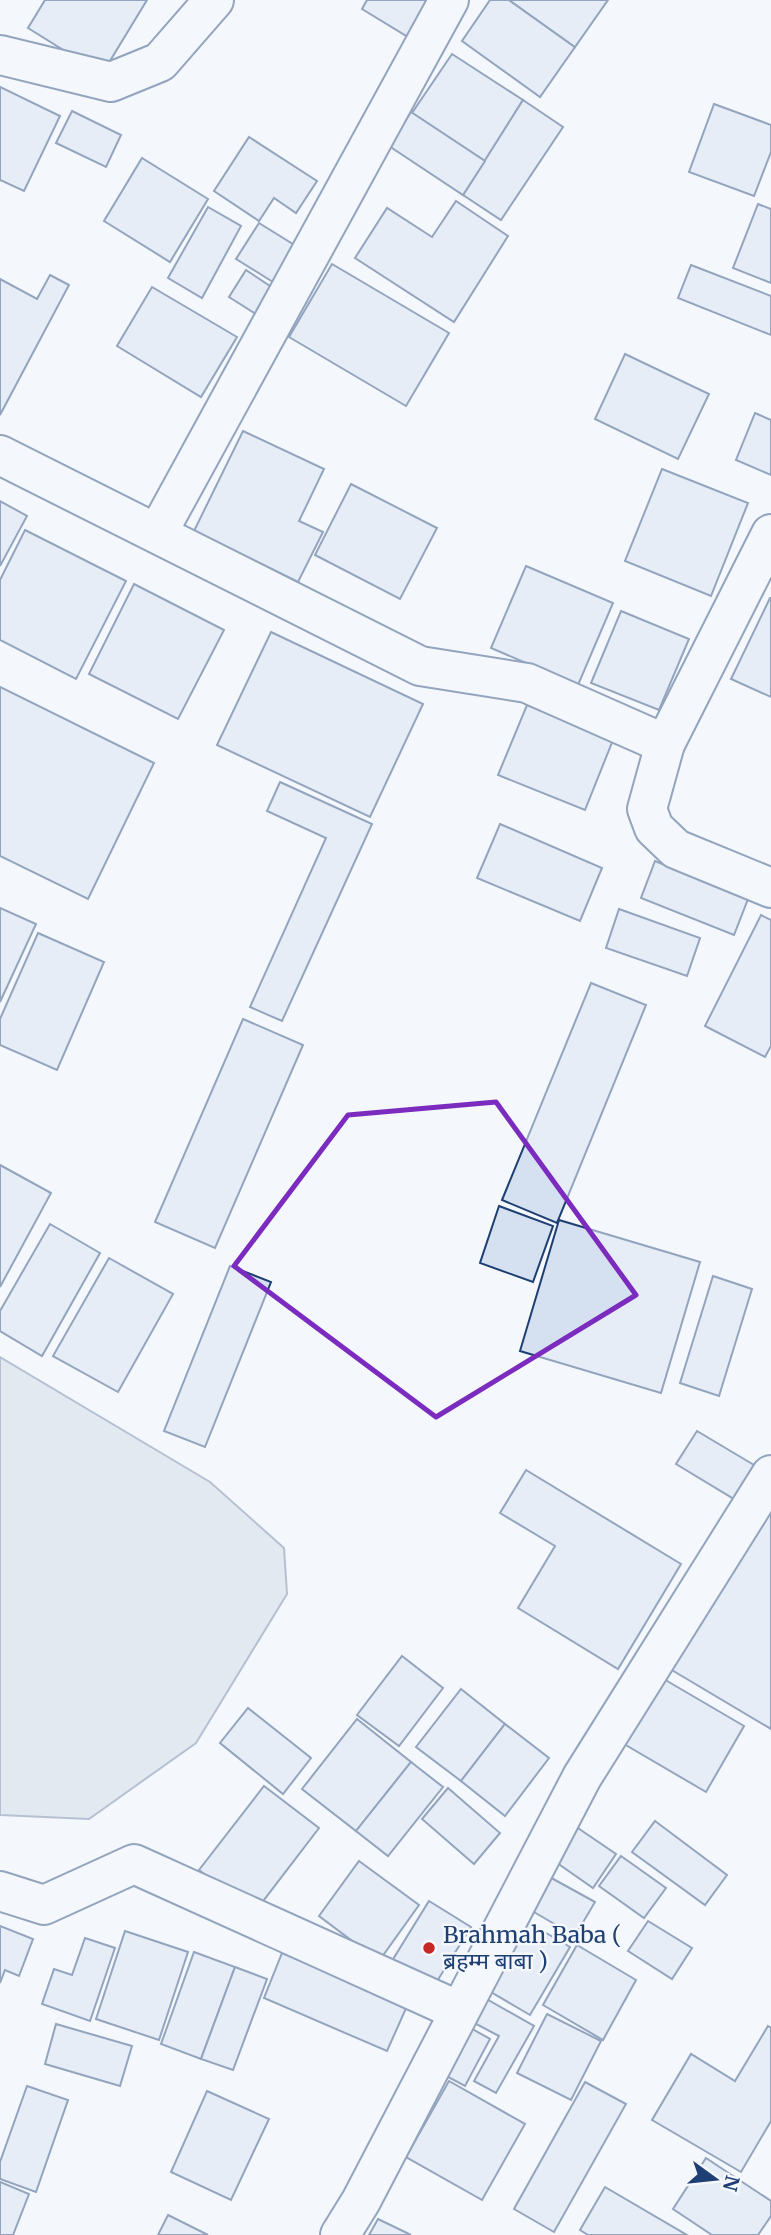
<svg xmlns="http://www.w3.org/2000/svg" width="771" height="2235" font-family="Merriweather,'Noto Sans Devanagari',serif">
<style>
.water{fill:#cfd7e4;stroke:#687fa3;stroke-width:2}
.building{fill:#d5e0f0;stroke:#1d3f73;stroke-width:2}
.lines{fill:none;stroke-linecap:round;stroke-linejoin:round}
.minor-casing{stroke:#1d3f73;stroke-width:42}
.minor{stroke:#f4f7fb;stroke-width:38}
.marked{fill:none;stroke:#7b2cbf;stroke-width:5;stroke-linejoin:round}
.poi-dot{fill:#c62828;stroke:#f4f7fb;stroke-width:2.5}
.labels{text-anchor:middle;stroke-width:5;stroke-linejoin:round;paint-order:stroke}
.poi-label{font-size:23px;fill:#1d3f73;stroke:#f4f7fb;text-anchor:start}
</style>
<rect width="100%" height="100%" fill="#f4f7fb"/>
<polygon class="water" points="0,1357 210,1482 284,1548 287,1594 196,1743 89,1819 0,1815"/>
<g class="building">
<polygon points="45,0 147,0 102,74 28,28"/>
<polygon points="367,0 437,0 413,40 362,9"/>
<polygon points="490,0 509,0 575,47 540,97 462,41"/>
<polygon points="509,0 608,0 575,47"/>
<polygon points="452,54 523,100 485,161 412,113"/>
<polygon points="0,87 60,116 24,191 0,180"/>
<polygon points="523,100 563,127 501,220 463,195"/>
<polygon points="714,104 771,125 771,152 754,196 689,172"/>
<polygon points="72,111 121,135 106,167 56,143"/>
<polygon points="411,112 485,161 463,195 389,146"/>
<polygon points="249,137 317,181 296,213 274,198 259,221 214,191"/>
<polygon points="142,158 208,199 170,262 104,221"/>
<polygon points="456,201 508,236 454,322 355,258 387,208 432,237"/>
<polygon points="758,204 771,209 771,283 733,268"/>
<polygon points="208,207 241,226 202,298 168,278"/>
<polygon points="259,223 296,246 273,282 236,259"/>
<polygon points="332,264 449,333 406,406 289,337"/>
<polygon points="691,265 771,296 771,335 678,298"/>
<polygon points="246,270 279,292 262,318 229,297"/>
<polygon points="50,275 69,285 0,415 0,279 37,299"/>
<polygon points="152,287 237,337 201,397 117,346"/>
<polygon points="625,354 709,394 678,459 595,419"/>
<polygon points="755,413 771,420 771,475 736,460"/>
<polygon points="243,431 324,469 299,521 323,532 298,582 194,531"/>
<polygon points="662,469 748,503 711,596 625,561"/>
<polygon points="351,484 437,528 400,599 315,555"/>
<polygon points="0,501 27,516 0,566"/>
<polygon points="25,530 126,581 76,679 0,640 0,580"/>
<polygon points="526,566 613,603 578,685 491,648"/>
<polygon points="134,584 224,630 178,719 89,674"/>
<polygon points="770,598 771,598 771,697 731,679"/>
<polygon points="621,611 689,639 659,710 591,683"/>
<polygon points="271,632 423,704 370,817 217,745"/>
<polygon points="0,687 154,763 88,899 0,856"/>
<polygon points="527,705 613,740 585,810 498,775"/>
<polygon points="280,782 372,824 282,1021 250,1007 326,838 267,811"/>
<polygon points="500,824 602,868 580,921 477,878"/>
<polygon points="655,861 748,899 734,935 641,898"/>
<polygon points="0,908 36,924 0,1002"/>
<polygon points="619,909 700,938 687,976 606,948"/>
<polygon points="761,915 771,920 771,1046 765,1057 705,1026"/>
<polygon points="38,933 104,962 57,1070 0,1045 0,1019"/>
<polygon points="591,983 646,1005 557,1223 502,1200"/>
<polygon points="243,1019 303,1045 215,1248 155,1222"/>
<polygon points="0,1165 51,1193 0,1287"/>
<polygon points="499,1206 553,1226 533,1282 480,1263"/>
<polygon points="559,1220 700,1262 661,1393 520,1351"/>
<polygon points="50,1224 100,1253 42,1356 0,1331 0,1311"/>
<polygon points="109,1258 173,1294 118,1392 53,1356"/>
<polygon points="230,1266 271,1282 205,1447 164,1431"/>
<polygon points="713,1276 752,1289 719,1396 680,1383"/>
<polygon points="697,1431 754,1465 734,1499 676,1464"/>
<polygon points="526,1470 681,1564 618,1669 518,1608 555,1546 500,1513"/>
<polygon points="771,1489 771,1729 665,1666"/>
<polygon points="402,1656 443,1688 399,1746 357,1715"/>
<polygon points="662,1678 744,1726 706,1792 624,1744"/>
<polygon points="461,1689 505,1724 461,1781 416,1747"/>
<polygon points="248,1708 311,1758 283,1794 220,1743"/>
<polygon points="357,1719 411,1762 356,1831 302,1789"/>
<polygon points="505,1724 549,1758 505,1816 461,1781"/>
<polygon points="411,1762 443,1787 388,1856 356,1831"/>
<polygon points="264,1786 319,1828 254,1913 199,1870"/>
<polygon points="448,1788 500,1833 474,1864 422,1819"/>
<polygon points="655,1821 727,1875 705,1905 632,1852"/>
<polygon points="572,1824 616,1854 593,1888 550,1858"/>
<polygon points="621,1856 666,1888 644,1918 599,1886"/>
<polygon points="359,1861 419,1905 379,1961 319,1916"/>
<polygon points="546,1875 595,1902 575,1936 527,1908"/>
<polygon points="429,1901 471,1927 429,1994 387,1969"/>
<polygon points="524,1920 570,1947 530,2015 484,1988"/>
<polygon points="648,1921 692,1948 672,1979 628,1951"/>
<polygon points="0,1926 33,1939 19,1976 5,1970 0,1983"/>
<polygon points="125,1931 188,1952 159,2040 96,2019"/>
<polygon points="85,1938 115,1948 90,2021 42,2004 54,1969 72,1975"/>
<polygon points="577,1945 636,1980 603,2040 543,2005"/>
<polygon points="194,1952 235,1967 201,2059 161,2044"/>
<polygon points="282,1953 407,2006 387,2051 264,1998"/>
<polygon points="235,1967 267,1979 233,2070 201,2059"/>
<polygon points="476,1993 534,2026 496,2093 474,2081 499,2036 463,2017"/>
<polygon points="547,2014 601,2041 571,2100 517,2073"/>
<polygon points="460,2022 490,2039 465,2086 435,2070"/>
<polygon points="56,2024 132,2046 120,2086 45,2064"/>
<polygon points="768,2026 771,2028 771,2121 741,2172 652,2120 691,2054 735,2081"/>
<polygon points="449,2081 525,2124 482,2200 406,2157"/>
<polygon points="585,2082 626,2104 554,2232 514,2209"/>
<polygon points="27,2086 68,2100 36,2192 0,2179 0,2162"/>
<polygon points="207,2091 269,2119 231,2200 171,2172"/>
<polygon points="706,2158 771,2201 771,2216 758,2235 712,2235 673,2209"/>
<polygon points="0,2182 29,2194 13,2235 0,2235"/>
<polygon points="605,2187 687,2235 588,2235 580,2230"/>
<polygon points="168,2215 208,2235 158,2235"/>
<polygon points="378,2219 411,2235 369,2235"/>
</g>
<g class="lines">
<g class="minor-casing">
<g id="minor">
<polyline points="0,55 111,82 160,62 214,0"/>
<polyline points="0,455 420,666 527,683 665,744"/>
<polyline points="158,532 449,0"/>
<polyline points="771,534 665,744 647,809 654,828 676,849 771,888"/>
<polyline points="0,1891 44,1905 134,1864 459,2011"/>
<polyline points="340,2235 361,2201 582,1777 771,1475"/>
</g>
</g>
<use href="#minor" class="minor"/>
</g>
<path d="M0 0H771V2235H0ZM496,1102L636,1295L436,1417L234,1266L348,1115Z" fill="#f4f7fb" fill-opacity=".55" fill-rule="evenodd"/>
<path class="marked" d="M496,1102L636,1295L436,1417L234,1266L348,1115Z"/>
<circle class="poi-dot" cx="429" cy="1948" r="7"/>
<g class="labels">
<g class="poi-label">
<text x="443" y="1943">Brahmah Baba (<tspan x="443" dy="26">ब्रहम्म बाबा )</tspan></text>
</g>
</g>
<g transform="translate(715 2179) rotate(105)" stroke="#f4f7fb" stroke-width="5" paint-order="stroke">
<path d="M0-5L12 26L0 18L-12 26Z" fill="#1d3f73"/>
<text y="-10" font-size="19" font-weight="bold" text-anchor="middle" fill="#1d3f73">N</text>
</g>
</svg>
